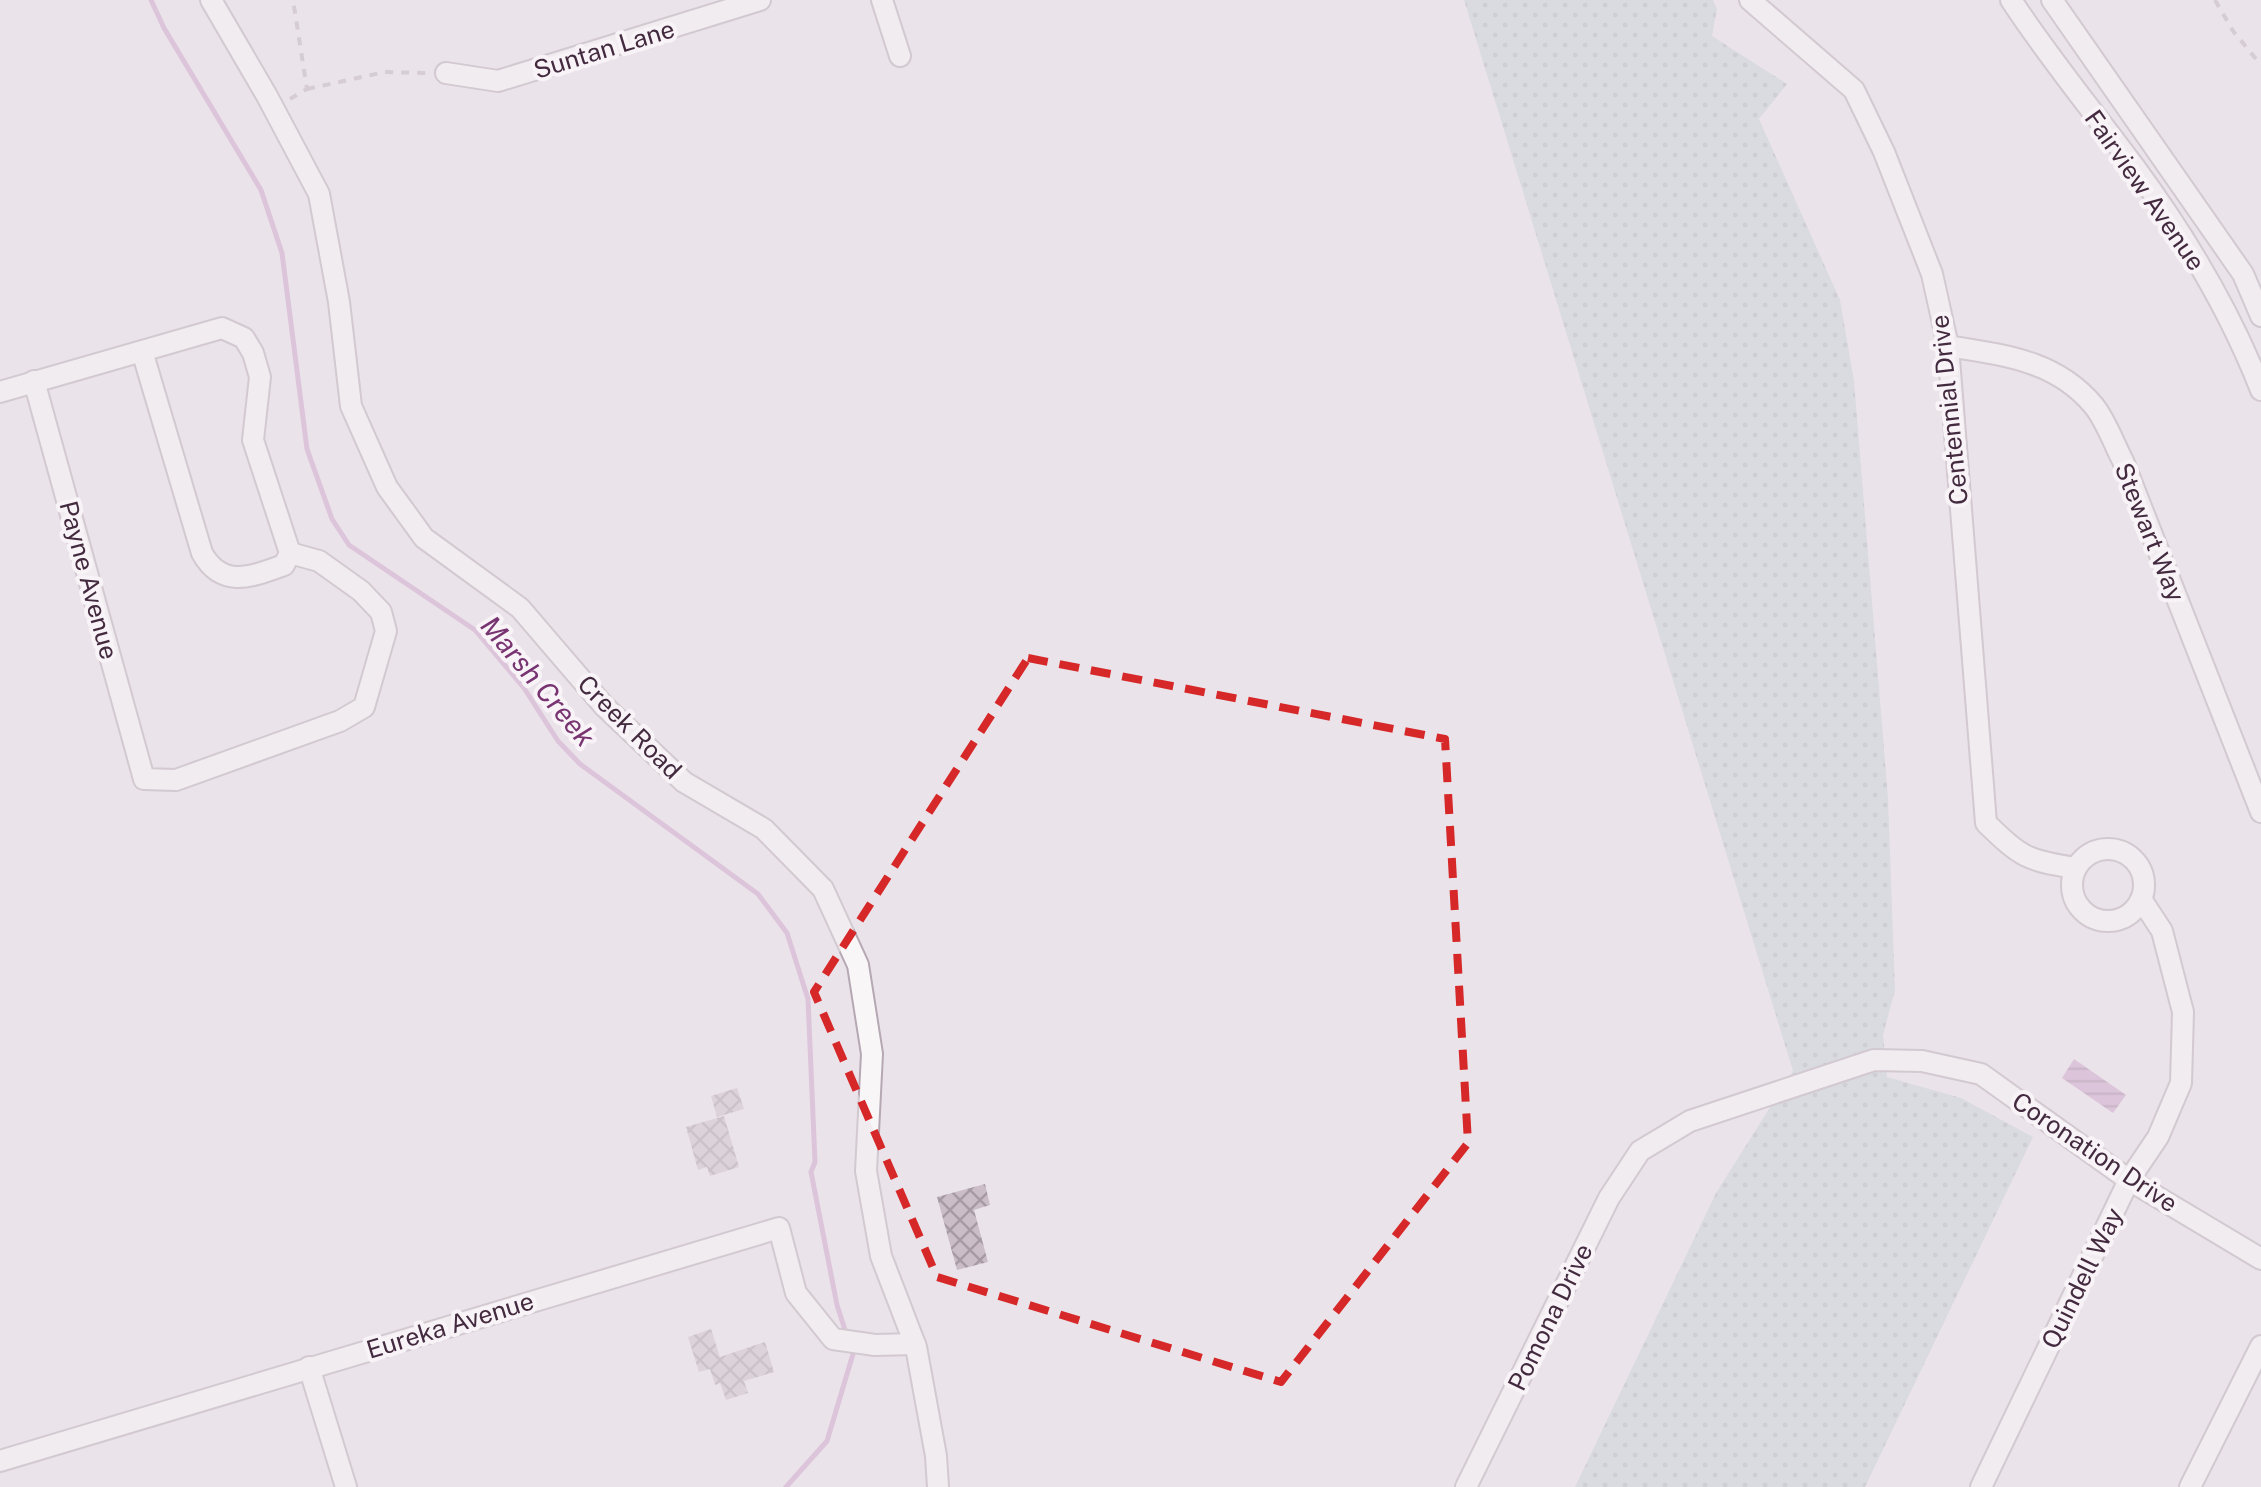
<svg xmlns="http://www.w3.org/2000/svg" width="2261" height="1487" font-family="'Public Sans',sans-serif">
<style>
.grass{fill:url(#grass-dots)}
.water{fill:url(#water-rules)}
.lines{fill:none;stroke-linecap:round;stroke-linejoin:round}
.stream{stroke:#cb9ec8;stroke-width:5}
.building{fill:url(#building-cross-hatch)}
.minor-casing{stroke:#b5a8b3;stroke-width:24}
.path{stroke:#bbb1b9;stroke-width:4;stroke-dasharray:8 8;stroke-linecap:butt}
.minor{stroke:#f9f6f8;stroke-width:20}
.marked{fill:none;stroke:#d62828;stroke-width:8;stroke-dasharray:20 12;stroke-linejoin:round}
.labels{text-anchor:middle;stroke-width:8;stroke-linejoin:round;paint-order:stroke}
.street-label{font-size:25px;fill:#432a3f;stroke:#f8f3f7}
.water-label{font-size:28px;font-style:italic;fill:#773471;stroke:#f8f3f7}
</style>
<defs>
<pattern id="grass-dots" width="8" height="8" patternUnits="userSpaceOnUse" patternTransform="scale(2.5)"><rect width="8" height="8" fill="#c4d0d5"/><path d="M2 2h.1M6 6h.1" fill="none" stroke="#aab3b8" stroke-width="1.8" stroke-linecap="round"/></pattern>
<pattern id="water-rules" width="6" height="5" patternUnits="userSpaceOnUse" patternTransform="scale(2.5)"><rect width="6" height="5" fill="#cb9ec8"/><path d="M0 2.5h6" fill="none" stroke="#a681a4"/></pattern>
<pattern id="building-cross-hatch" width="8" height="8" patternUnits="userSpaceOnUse" patternTransform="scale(2.5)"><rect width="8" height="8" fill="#cbbdc8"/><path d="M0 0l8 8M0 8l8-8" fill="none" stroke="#a69aa4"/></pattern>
</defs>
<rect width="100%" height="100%" fill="#ebe3ea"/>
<polygon class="grass" points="1464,0 1713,0 1717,9 1712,36 1787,84 1759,119 1840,300 1854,381 1888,798 1895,990 1883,1035 1887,1077 1961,1098 2033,1137 1865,1487 1575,1487 1716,1193 1793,1071"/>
<polygon class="water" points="2074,1059 2126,1095 2113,1113 2062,1078"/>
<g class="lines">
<g class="stream">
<polyline points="151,0 164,28 261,190 282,253 307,449 332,519 349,545 475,630 524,688 558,741 580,764 758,894 787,933 808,999 815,1162 811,1172 837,1305 847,1336"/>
<polyline points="786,1487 827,1441 853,1354 851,1347"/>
</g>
</g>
<g class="building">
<polygon points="737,1088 744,1109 717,1117 711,1096"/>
<polygon points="724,1116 739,1167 710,1176 707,1167 698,1170 686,1127"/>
<polygon points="985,1184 990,1205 974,1210 988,1262 957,1270 937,1197"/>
<polygon points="711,1329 720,1357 765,1342 774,1372 744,1381 748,1393 726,1400 720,1383 715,1385 710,1369 699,1372 688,1337"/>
</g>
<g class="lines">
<g class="minor-casing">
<g id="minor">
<polyline points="211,0 267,96 319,194 339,302 351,406 387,487 424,538 520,608 604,706 684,782 764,829 823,889 858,965 872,1054 866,1171 881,1256 916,1347 936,1456 938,1487"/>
<polyline points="882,0 900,56"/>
<path d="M1750,0L1854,90L1884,152L1932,274L1948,346L1986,823C2021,857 2027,861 2076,868"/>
<path d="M2011,0C2049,58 2092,110 2133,165C2184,234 2230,311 2261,390"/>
<polyline points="2052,0 2243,274 2261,316"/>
<polyline points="446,73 498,81 760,0"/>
<path d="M1948,346C2003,355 2056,360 2094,406C2106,421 2114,444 2123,461L2261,812"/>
<polyline points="34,381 144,779 176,780 340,721 364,707 386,631 381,612 361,591 319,561 290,553"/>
<path d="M0,392L222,328L244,338L253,353L260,377L253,440L290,553L284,565C251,577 222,589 202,553L142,351"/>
<circle cx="2108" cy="885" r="36"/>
<polyline points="309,1367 346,1487"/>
<polyline points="0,1461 779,1228 796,1293 833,1339 875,1345 915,1344"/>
<polyline points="1466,1487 1609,1198 1640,1151 1690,1121 1874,1060 1922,1061 1981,1074 2129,1180 2261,1259"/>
<polyline points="1981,1487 2129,1180 2158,1137 2181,1083 2183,1012 2162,931 2141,899"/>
<polyline points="2190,1487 2261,1346"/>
</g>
</g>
<g class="path">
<polyline points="2215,0 2233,31 2261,65"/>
<polyline points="307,89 385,72 426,73"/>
<polyline points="290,99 307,89 293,0"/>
</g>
<use href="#minor" class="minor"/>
</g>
<path d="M0 0H2261V1487H0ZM1028,658L1445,739L1468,1143L1281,1382L937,1277L814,992Z" fill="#ebe3ea" fill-opacity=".55" fill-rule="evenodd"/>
<path class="marked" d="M1028,658L1445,739L1468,1143L1281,1382L937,1277L814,992Z"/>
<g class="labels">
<g class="street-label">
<text transform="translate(604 49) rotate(-17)" y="9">Suntan Lane</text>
<text transform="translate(2145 190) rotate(55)" y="9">Fairview Avenue</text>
<text transform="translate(1949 410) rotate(-96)" y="9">Centennial Drive</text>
<text transform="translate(2150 532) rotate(68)" y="9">Stewart Way</text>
<text transform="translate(89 580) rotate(75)" y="9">Payne Avenue</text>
<text transform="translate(630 727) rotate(45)" y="9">Creek Road</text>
<text transform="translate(2095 1152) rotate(34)" y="9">Coronation Drive</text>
<text transform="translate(2082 1278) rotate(-64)" y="9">Quindell Way</text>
<text transform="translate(1550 1317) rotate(-64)" y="9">Pomona Drive</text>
<text transform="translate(450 1325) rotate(-17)" y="9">Eureka Avenue</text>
</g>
<g class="water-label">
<text transform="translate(538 681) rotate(50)" y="10">Marsh Creek</text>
</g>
</g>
</svg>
